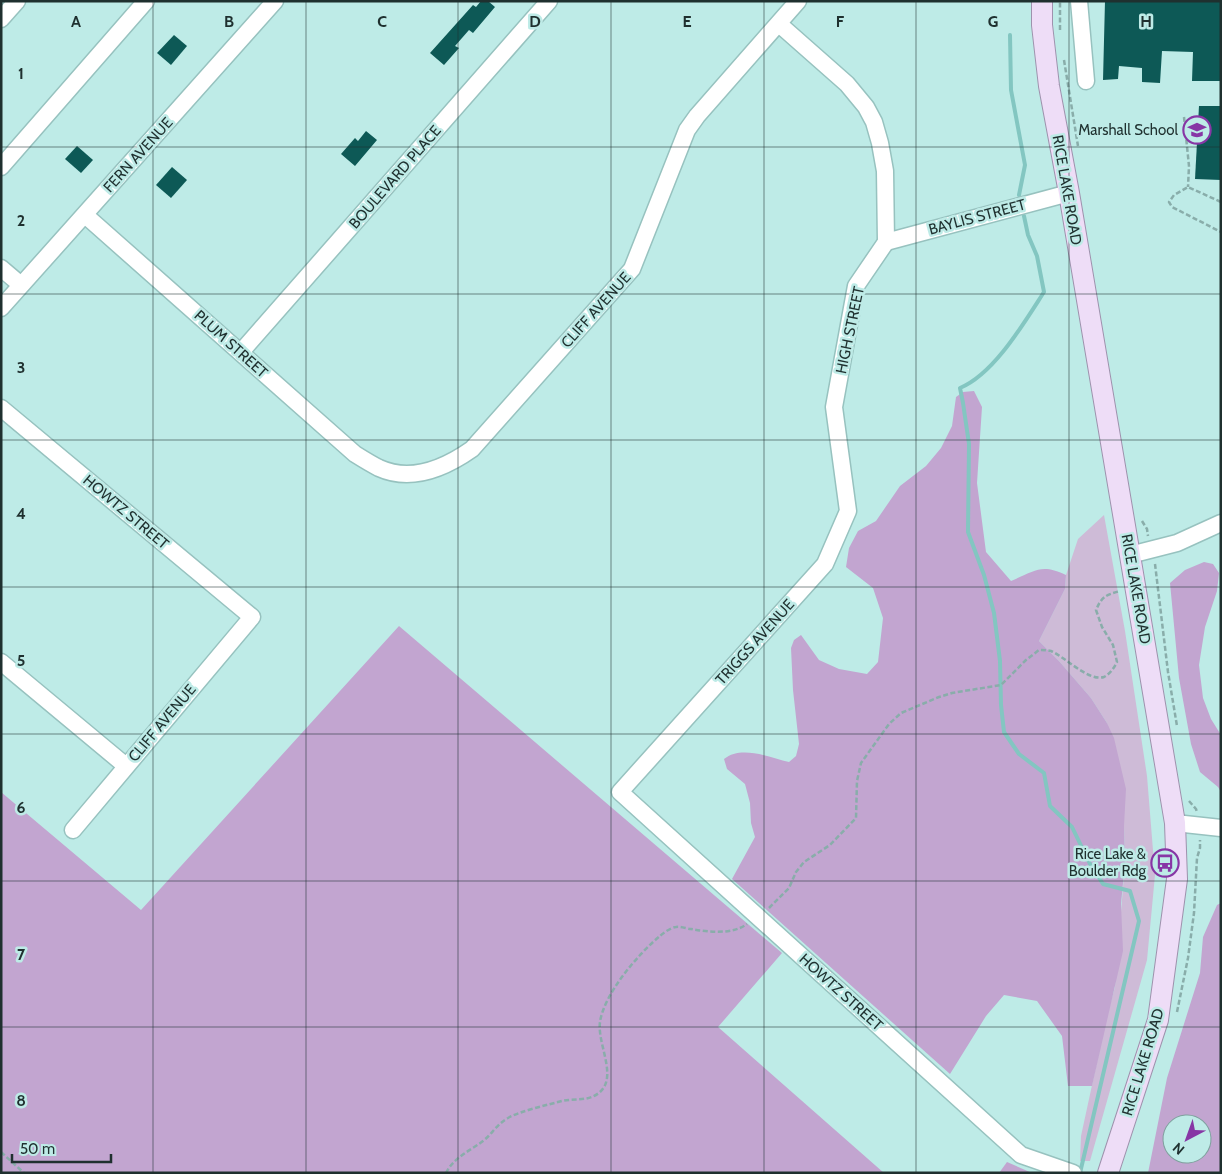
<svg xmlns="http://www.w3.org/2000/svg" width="1222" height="1174" font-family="Cabin,sans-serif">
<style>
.green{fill:#cebbd7}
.forest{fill:#c2a5d0;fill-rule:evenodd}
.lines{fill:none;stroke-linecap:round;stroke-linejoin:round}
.stream{stroke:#83c6c1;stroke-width:4}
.building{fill:#0d5956}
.minor-casing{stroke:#97c2bf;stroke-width:19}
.major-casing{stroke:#9e92ad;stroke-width:22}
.path{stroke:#89adaa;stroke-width:2.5;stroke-dasharray:5 2.5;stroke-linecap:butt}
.minor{stroke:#fff;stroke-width:16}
.major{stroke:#eeddf7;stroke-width:20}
.grid{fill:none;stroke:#1f302f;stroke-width:1;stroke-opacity:0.55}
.labels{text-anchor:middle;stroke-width:5;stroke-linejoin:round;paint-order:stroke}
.poi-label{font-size:15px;fill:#1f302f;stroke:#beebe7;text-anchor:end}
.street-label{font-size:15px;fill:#1f302f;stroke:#beebe7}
.grid-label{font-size:16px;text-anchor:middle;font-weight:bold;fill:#1f302f;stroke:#beebe7;stroke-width:5;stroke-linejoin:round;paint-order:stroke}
</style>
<rect width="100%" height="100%" fill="#beebe7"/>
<polygon class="green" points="1104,515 1125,631 1147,776 1155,875 1147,960 1090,1161 1080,1161 1081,1136 1107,1016 1115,987 1125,862 1124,826 1107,723 1091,698 1059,661 1039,641 1065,589 1066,575 1078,539"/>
<g class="forest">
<path d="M974,391L982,407L977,483L986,552L1011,581C1035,571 1041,563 1066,575L1065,589L1039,641L1059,661L1091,698L1107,723L1114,738L1126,789L1124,826L1125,862L1121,904L1123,951L1092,1086H1068L1062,1036L1037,1001L1004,995L986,1016L950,1074L732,879L755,837L751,823L750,803L745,784L727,769L724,759C741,745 769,757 789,762L796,756L799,744L793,690L791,648L794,640L801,635L819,660L839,669L867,674L878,662L883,618L873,588L846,567L849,548L858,531L876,521L900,486L926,466L941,448L952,426L956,397L963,392Z"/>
<polygon points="1204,562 1213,564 1219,573 1217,591 1205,627 1199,665 1203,698 1211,719 1221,735 1221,792 1218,787 1200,772 1191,744 1179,678 1170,583 1185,570"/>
<polygon points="399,626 782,953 718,1027 884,1173 1,1173 1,792 141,910"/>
<path d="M1221,903V1171L1219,1173H1148L1167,1078L1200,973L1203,937L1217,905ZM1172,1124H1202V1154H1172Z"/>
<polygon points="1007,1162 1032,1173 999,1173"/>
</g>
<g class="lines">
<g class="stream">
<polyline points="1010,35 1011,90 1025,165 1019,195"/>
<path d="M1024,216L1028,235L1037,256L1044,292C1024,323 994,374 960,388L963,403L969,444L968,532L984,575L994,613L1000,661L1001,705L1004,732L1019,754L1044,773L1050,806L1072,827L1090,864L1103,884L1130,891L1139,921L1080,1173"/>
</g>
</g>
<g class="building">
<polygon points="481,1 488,1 495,7 473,33 469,30 455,46 459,48 444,65 430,53 473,5 476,7"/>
<polygon points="1105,1 1221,1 1221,81 1192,81 1193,52 1162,51 1160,83 1142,82 1142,68 1119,66 1118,79 1103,80"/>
<polygon points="174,35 187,46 171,65 157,53"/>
<polygon points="1199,106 1221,106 1221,180 1195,179"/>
<polygon points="366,131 377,140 355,166 341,154 355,138 358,141"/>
<polygon points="77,146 93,160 81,173 65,159"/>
<polygon points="172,167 187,180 171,198 156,185"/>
</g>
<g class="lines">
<g class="minor-casing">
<g id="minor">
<polyline points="1079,1 1086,81"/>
<polyline points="1,19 17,1"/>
<polyline points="779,24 847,84 866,107 874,122 880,143 885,171 886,242 856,286 834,407 848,511 825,564 620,792 1021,1155 1073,1173"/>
<polyline points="1,167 146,1"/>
<path d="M85,215L355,454C363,459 371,464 379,468C412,483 445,468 472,449L632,269L687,130L697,116L798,1"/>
<polyline points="886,242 1069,193"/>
<polyline points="1,268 21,285"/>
<polyline points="1,308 275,1"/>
<polyline points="241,352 549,1"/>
<polyline points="1,408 252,617 73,830"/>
<polyline points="1130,555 1177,543 1221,523"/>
<polyline points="1,662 126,766"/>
<polyline points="1175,823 1221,828"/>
</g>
</g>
<g class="major-casing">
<polyline id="major" points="1042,1 1042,25 1049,86 1069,193 1175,823 1177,879 1158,1020 1108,1173"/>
</g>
<g class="path">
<polyline points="1060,30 1060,1"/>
<polyline points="1064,60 1078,146"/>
<polyline points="1184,117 1189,166 1188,187"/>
<polyline points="1221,202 1188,187 1174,195 1169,202 1172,207 1221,232"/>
<polyline points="1142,521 1147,529 1148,536"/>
<polyline points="1155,564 1168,672 1177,726"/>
<polyline points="1189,801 1196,809 1197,812"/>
<path d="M769,908L789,888L796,872L804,862L830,845L856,818L857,781L861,763L889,724L901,713L939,697L952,693L1001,685L1026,660L1039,650C1043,650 1047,650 1051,651C1065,657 1089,682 1104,677C1110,674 1114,668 1117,662L1113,645L1102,627L1096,610C1102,596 1106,595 1120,591"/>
<polyline points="1177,1012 1188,958 1194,913 1197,858 1200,848 1200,840"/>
<polyline points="1,1152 24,1173"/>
<path d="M446,1173C454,1157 470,1151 483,1141C492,1134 497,1124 508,1118C520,1111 547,1105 562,1101C576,1098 590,1102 601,1091C617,1075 597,1043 600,1022C604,994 638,954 660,936C663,933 672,927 676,927C681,926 687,929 691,929C708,932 732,935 747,924"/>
</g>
<use href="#minor" class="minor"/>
<use href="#major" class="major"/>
</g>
<path class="grid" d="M153,1V1173M306,1V1173M458,1V1173M611,1V1173M764,1V1173M916,1V1173M1069,1V1173M1,147H1221M1,294H1221M1,440H1221M1,587H1221M1,734H1221M1,881H1221M1,1027H1221"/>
<defs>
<g id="school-ring" transform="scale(1.4375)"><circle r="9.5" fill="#beebe7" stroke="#8736a5" stroke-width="1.5"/><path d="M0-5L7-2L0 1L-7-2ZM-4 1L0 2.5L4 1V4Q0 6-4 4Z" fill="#8736a5"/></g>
<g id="bus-ring" transform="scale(1.4375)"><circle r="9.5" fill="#beebe7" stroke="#8736a5" stroke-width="1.5"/><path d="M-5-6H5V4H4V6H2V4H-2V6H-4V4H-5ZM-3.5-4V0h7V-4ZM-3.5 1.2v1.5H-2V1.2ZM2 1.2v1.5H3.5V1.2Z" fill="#8736a5"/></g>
</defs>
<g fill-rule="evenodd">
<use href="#school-ring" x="1197" y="130"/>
<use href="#bus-ring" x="1165" y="863"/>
</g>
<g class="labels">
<g class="poi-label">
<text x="1178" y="135">Marshall School</text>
<text x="1146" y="859">Rice Lake &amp;<tspan x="1146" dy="17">Boulder Rdg</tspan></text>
</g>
<g class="street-label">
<text transform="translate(138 155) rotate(-48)" y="5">FERN AVENUE</text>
<text transform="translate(395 177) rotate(-49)" y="5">BOULEVARD PLACE</text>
<text transform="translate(1067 190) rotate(80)" y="5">RICE LAKE ROAD</text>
<text transform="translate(977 217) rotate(-15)" y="5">BAYLIS STREET</text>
<text transform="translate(596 310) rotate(-48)" y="5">CLIFF AVENUE</text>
<text transform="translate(850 330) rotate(-78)" y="5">HIGH STREET</text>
<text transform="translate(231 344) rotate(42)" y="5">PLUM STREET</text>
<text transform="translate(126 512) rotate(40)" y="5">HOWTZ STREET</text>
<text transform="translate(1136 589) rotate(80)" y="5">RICE LAKE ROAD</text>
<text transform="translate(755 642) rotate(-48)" y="5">TRIGGS AVENUE</text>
<text transform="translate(162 723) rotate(-50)" y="5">CLIFF AVENUE</text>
<text transform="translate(841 992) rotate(42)" y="5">HOWTZ STREET</text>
<text transform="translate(1143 1062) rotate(-73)" y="5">RICE LAKE ROAD</text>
</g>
</g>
<g class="grid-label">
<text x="76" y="27">A</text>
<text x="229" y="27">B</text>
<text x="382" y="27">C</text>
<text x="535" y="27">D</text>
<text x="687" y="27">E</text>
<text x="840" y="27">F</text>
<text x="993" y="27">G</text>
<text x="1146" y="27">H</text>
<text x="21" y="79">1</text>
<text x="21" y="226">2</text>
<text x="21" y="373">3</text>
<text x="21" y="519">4</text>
<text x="21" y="666">5</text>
<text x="21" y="813">6</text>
<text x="21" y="960">7</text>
<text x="21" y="1106">8</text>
</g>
<rect width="1222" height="1174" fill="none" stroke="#1f302f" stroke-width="5"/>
<g transform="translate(1187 1139) rotate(221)"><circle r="24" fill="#beebe7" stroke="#7ea09d"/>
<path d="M0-4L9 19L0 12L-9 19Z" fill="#8736a5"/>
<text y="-8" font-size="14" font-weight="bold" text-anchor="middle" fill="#1f302f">N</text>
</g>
<path d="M12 1154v8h99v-8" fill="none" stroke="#1f302f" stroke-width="2.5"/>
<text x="20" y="1154" font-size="15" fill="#1f302f" stroke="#beebe7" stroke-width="4" paint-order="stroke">50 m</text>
</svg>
